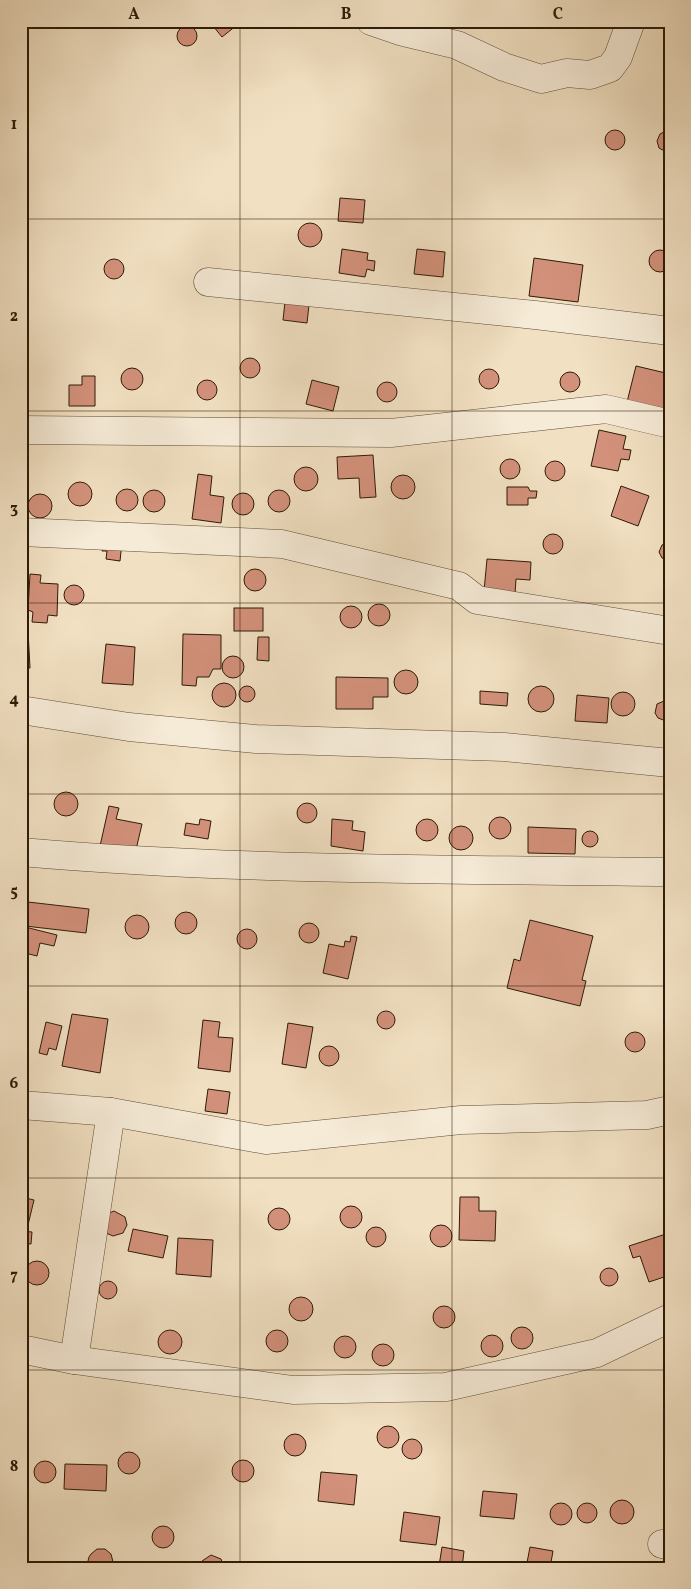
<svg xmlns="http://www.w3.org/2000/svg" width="691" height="1589" font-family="Vollkorn,serif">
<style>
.building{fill:#d3917b;stroke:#2d1b06}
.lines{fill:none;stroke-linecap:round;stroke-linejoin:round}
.minor-casing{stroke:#5e4c35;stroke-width:29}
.minor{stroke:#f6ebd7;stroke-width:28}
.grid{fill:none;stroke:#2d1b06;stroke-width:1;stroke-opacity:0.55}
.neatline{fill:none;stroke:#2d1b06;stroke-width:2}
.grid-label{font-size:16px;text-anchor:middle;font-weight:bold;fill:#2d1b06}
</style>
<rect width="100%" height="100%" fill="#f1e0c2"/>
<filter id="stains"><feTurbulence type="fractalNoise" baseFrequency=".004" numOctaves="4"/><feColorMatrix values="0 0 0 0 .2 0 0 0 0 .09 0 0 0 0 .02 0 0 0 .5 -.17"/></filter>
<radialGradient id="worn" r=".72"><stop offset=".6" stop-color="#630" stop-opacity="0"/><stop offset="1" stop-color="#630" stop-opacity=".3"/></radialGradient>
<g class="building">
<polygon points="209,21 242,21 222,37"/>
<circle cx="187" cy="36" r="10"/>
<circle cx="615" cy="140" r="10"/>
<polygon points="666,131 670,131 670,152 668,153 659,148 657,141 660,134"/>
<polygon points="340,198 365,200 363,223 338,221"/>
<circle cx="310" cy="235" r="12"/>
<polygon points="342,249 368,253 367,260 375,261 374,271 367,269 365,277 339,273"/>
<polygon points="417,249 445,252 443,277 414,274"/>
<circle cx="660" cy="261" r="11"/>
<polygon points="534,258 583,265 578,302 529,296"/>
<circle cx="114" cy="269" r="10"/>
<polygon points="285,302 309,305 307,323 283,320"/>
<circle cx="250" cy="368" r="10"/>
<polygon points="636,366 670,374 663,410 627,402"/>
<circle cx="132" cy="379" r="11"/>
<circle cx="489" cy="379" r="10"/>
<circle cx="570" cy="382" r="10"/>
<polygon points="82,376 95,376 95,406 69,406 69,385 82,385"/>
<polygon points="312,380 339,387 333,411 306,404"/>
<circle cx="207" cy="390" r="10"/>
<circle cx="387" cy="392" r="10"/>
<polygon points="599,430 626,436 623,449 631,450 629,460 621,459 618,471 591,466"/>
<polygon points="373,455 376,497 360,498 359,478 338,479 337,457"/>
<circle cx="510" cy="469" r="10"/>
<circle cx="555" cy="471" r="10"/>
<circle cx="306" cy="479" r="12"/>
<polygon points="198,474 212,476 210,495 224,497 221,523 192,519"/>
<circle cx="403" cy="487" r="12"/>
<circle cx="80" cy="494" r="12"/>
<polygon points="621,486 649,496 638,526 611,516"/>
<polygon points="507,487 528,487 530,491 537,491 536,498 528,498 528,505 507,505"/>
<circle cx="127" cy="500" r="11"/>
<circle cx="154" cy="501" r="11"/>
<circle cx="279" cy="501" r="11"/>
<circle cx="243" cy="504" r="11"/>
<circle cx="40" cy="506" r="12"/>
<circle cx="553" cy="544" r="10"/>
<polygon points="103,540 122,542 120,561 106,559 107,551 102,551"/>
<polygon points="670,541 670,561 662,558 659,552 662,545"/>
<polygon points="487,559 531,562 530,580 516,579 515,594 484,591"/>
<circle cx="255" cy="580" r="11"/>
<polygon points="30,574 41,575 40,583 58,584 57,616 48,615 47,623 32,622 33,612 28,610"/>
<circle cx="74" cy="595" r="10"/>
<circle cx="379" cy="615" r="11"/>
<circle cx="351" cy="617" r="11"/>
<rect x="234" y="608" width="29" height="23"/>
<polygon points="21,631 28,631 30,668 21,668"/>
<polygon points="183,634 221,635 221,669 213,669 209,677 197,677 196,686 182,685"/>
<polygon points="258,637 269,637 269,661 257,660"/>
<polygon points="106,644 135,647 133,685 102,683"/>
<circle cx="233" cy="667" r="11"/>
<circle cx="406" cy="682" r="12"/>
<polygon points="336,677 388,678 388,697 373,697 373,709 336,709"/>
<circle cx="224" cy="695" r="12"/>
<circle cx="247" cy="694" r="8"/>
<circle cx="541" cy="699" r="13"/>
<polygon points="480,691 508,693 507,706 480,704"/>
<circle cx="623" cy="704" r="12"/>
<polygon points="577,695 609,698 607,723 575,721"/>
<polygon points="664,701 670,703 670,720 666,721 658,718 655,713 657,704"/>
<circle cx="66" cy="804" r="12"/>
<circle cx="307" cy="813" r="10"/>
<polygon points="109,806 119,808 116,819 142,824 135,854 100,846"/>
<circle cx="500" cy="828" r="11"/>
<polygon points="200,819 211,821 208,839 184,835 186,823 199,825"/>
<polygon points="332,819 353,821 352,830 365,832 363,851 331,846"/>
<circle cx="427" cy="830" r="11"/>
<circle cx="461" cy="838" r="12"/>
<polygon points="528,827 576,829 575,854 528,853"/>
<circle cx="590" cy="839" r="8"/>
<polygon points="28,902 89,909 86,933 25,926"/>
<circle cx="186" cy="923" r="11"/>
<circle cx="137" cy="927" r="12"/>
<polygon points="530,920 593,936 582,980 586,981 580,1006 507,988 514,959 520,961"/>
<circle cx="309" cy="933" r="10"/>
<polygon points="21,926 57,935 54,946 40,943 37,956 21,952"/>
<circle cx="247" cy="939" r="10"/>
<polygon points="351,936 357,937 348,979 323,973 329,944 344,947 345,941 350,942"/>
<circle cx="386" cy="1020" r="9"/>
<polygon points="72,1014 108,1019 100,1073 62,1066"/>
<polygon points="203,1020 220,1022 218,1037 233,1038 230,1072 198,1068"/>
<polygon points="46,1022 62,1026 56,1050 49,1048 47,1055 39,1053"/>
<polygon points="288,1023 313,1027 306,1068 282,1064"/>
<circle cx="635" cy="1042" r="10"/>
<circle cx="329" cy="1056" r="10"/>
<polygon points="208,1089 230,1092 227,1114 205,1111"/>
<polygon points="21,1197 34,1200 28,1225 21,1223"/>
<polygon points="460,1197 479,1197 479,1211 496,1211 495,1241 459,1240"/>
<circle cx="351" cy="1217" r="11"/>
<circle cx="279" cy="1219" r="11"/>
<polygon points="114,1211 125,1217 127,1225 123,1233 113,1236 106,1233 107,1214"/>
<circle cx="441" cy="1236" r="11"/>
<circle cx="376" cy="1237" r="10"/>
<polygon points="133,1229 168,1236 163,1258 128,1251"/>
<polygon points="21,1231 32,1232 31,1244 21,1243"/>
<polygon points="666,1234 670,1246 670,1275 649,1282 640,1256 633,1258 629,1246"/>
<polygon points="178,1238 213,1240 211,1277 176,1274"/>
<circle cx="37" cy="1273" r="12"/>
<circle cx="609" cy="1277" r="9"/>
<circle cx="108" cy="1290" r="9"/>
<circle cx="301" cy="1309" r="12"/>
<circle cx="444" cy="1317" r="11"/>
<circle cx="522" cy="1338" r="11"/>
<circle cx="277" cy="1341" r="11"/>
<circle cx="170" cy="1342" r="12"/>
<circle cx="492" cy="1346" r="11"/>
<circle cx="345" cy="1347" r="11"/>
<circle cx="383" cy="1355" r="11"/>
<circle cx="388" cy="1437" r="11"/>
<circle cx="295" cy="1445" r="11"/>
<circle cx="412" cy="1449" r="10"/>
<circle cx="129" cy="1463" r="11"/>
<circle cx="243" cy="1471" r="11"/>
<circle cx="45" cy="1472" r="11"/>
<polygon points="65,1464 107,1465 106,1491 64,1489"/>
<polygon points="321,1472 357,1475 354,1505 318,1501"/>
<polygon points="483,1491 517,1494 514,1519 480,1516"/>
<circle cx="622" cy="1512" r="12"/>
<circle cx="561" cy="1514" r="11"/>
<circle cx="587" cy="1513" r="10"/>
<polygon points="404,1512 440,1517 436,1545 400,1541"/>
<circle cx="163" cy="1537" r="11"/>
<polygon points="442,1547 464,1551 462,1568 439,1566"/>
<polygon points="530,1547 553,1551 550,1568 526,1568"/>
<polygon points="97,1549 105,1549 111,1554 113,1562 110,1568 91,1568 88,1561 89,1557 91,1554"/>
<polygon points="211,1555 221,1559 224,1568 201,1568 202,1561"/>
</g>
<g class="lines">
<g class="minor-casing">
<g id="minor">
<polyline points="371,21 403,32 457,45 504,67 541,79 567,73 590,75 610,68 618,57 631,21"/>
<polyline points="208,282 535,315 670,331"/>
<polyline points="21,430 391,433 606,409 670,424"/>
<polyline points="21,532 282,544 459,586 477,600 670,631"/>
<polyline points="21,710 129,727 256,739 504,747 670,763"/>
<path d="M21,852C237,871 454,869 670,872"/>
<polyline points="21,1105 111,1112 266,1140 461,1120 647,1115 670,1110"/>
<polyline points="21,1349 74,1360 293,1390 446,1387 597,1353 670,1318"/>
<polyline points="74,1360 111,1112"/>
<polyline points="662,1544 670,1545"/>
</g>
</g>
<use href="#minor" class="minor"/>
</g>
<path class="grid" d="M240,21V1568M452,21V1568M21,219H670M21,411H670M21,603H670M21,794H670M21,986H670M21,1178H670M21,1370H670"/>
<rect width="691" height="1589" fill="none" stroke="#f1e0c2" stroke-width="55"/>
<rect x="28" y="28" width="636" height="1534" class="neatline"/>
<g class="grid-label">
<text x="134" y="19">A</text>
<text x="346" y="19">B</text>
<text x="558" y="19">C</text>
<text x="14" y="129">1</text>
<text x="14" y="321">2</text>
<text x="14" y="513">3</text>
<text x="14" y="704">4</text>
<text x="14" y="896">5</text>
<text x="14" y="1088">6</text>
<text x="14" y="1280">7</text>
<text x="14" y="1471">8</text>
</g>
<rect width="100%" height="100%" filter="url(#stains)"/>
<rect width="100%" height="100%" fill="url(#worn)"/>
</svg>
